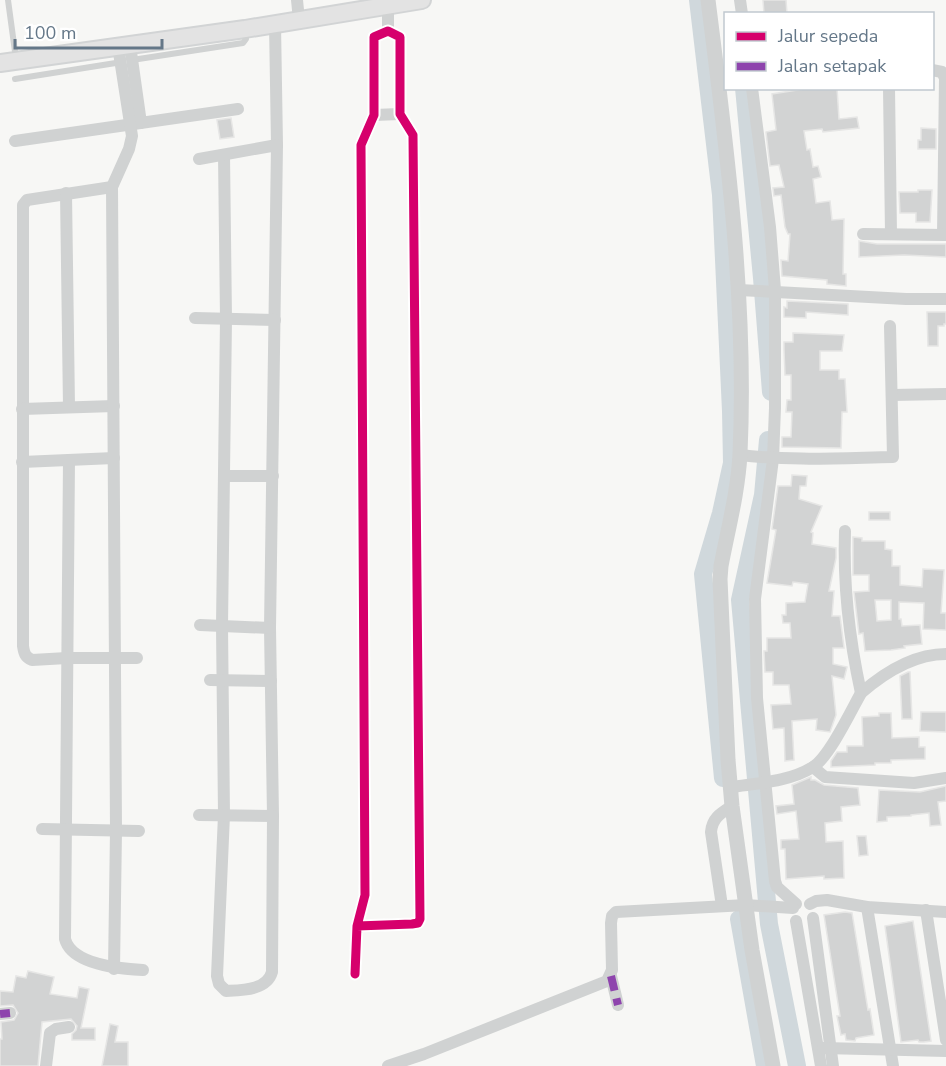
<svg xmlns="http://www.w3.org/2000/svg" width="946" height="1066" font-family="'Nunito Sans',sans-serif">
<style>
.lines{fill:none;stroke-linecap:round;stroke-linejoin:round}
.river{stroke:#d0d8dc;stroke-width:18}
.building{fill:#d2d3d3;stroke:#e6e6e5;stroke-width:1.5;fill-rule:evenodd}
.secondary-casing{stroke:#d2d4d5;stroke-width:20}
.service{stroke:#d0d2d2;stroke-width:6}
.minor{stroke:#d0d2d2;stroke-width:12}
.tertiary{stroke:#d0d2d2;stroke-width:15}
.secondary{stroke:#e3e3e3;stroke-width:16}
.quiet{stroke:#8e44ad;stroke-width:8;stroke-dasharray:15 8;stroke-linecap:butt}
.cycleway-casing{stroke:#fff;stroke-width:13}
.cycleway{stroke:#d6006c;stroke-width:9}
</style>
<rect width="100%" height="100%" fill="#f7f7f5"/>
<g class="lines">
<g class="river">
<polyline points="698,0 721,195 731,411 732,463 721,513 703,574 723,778"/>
<polyline points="744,88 762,278 771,392"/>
<polyline points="768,440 763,495 740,600 769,924 797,1066"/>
<polyline points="739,919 765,1066"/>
</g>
</g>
<g class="building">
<polygon points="763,0 786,0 787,14 764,14"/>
<polygon points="810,88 837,88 839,119 857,117 859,128 823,132 822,129 804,131 807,150 810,149 813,167 818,166 821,177 813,179 816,203 830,201 832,220 844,219 843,274 846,274 846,286 827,284 827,280 782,276 781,260 788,261 790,234 788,234 785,227 781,195 774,196 773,188 784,187 779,165 770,166 766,132 776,130 772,94"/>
<polygon points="231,118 234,137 220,139 217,120"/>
<polygon points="921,128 936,129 936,149 918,149 918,140 921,140"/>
<polygon points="918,190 932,190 930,222 916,222 916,213 900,213 899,192 918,192"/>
<polygon points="859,241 877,244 946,244 946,257 904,255 859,257"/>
<polygon points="787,301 848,304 848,315 806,312 806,318 784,317 784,307 787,308"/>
<polygon points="927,312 946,312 946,324 944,324 944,326 938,326 938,346 928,346"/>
<polygon points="793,333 844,335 842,351 820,351 820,370 839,370 839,379 845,379 847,412 842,412 841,448 782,447 782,437 791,437 792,412 786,412 787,400 791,400 791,375 785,375 784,350 784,342 793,342"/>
<polygon points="792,475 807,476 806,486 800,486 799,499 822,506 811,532 813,533 812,544 836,548 836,558 829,591 834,591 832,616 840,616 844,648 833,648 833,664 847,667 844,679 832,676 836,715 830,732 816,730 817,719 792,721 794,760 785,761 784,728 773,729 771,705 791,704 789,685 773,685 773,672 765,672 764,651 767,651 767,638 791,638 790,623 783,623 782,615 786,615 786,603 805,602 808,584 793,582 792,586 767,583 776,530 772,529 778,486 791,486"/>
<rect x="869" y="512" width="21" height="8"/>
<path d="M853,537L862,538V541H885V549L892,550V566H900V585L922,587L923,569L944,570L941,613H946V630L923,629L924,603L899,602V619H901L902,626L920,625L922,644L904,646L905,648L891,650L865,651L863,633L859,634L854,592L869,591V575H853ZM875,600H891V620L877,621Z"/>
<polygon points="908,672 910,672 912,719 902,719 900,676"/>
<polygon points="921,712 946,712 946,732 920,731"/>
<polygon points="879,713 891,713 892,738 919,737 919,747 925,747 925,759 891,760 891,763 875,763 875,765 831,767 831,761 837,752 847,752 847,746 863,746 862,717 879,716"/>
<polygon points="811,777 811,780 815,780 824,785 858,788 860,805 841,807 842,821 825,823 826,842 843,841 844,878 824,879 824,876 786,879 785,849 781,849 781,840 799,839 796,811 777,814 776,806 794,804 792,785"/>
<polygon points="946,786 946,801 938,802 941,825 930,826 929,813 911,815 911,816 887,817 887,821 877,822 879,790 920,792"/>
<polygon points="857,836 866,836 868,855 859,856"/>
<polygon points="845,912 852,913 868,1010 870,1009 874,1035 856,1038 855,1041 846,1040 845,1034 841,1035 837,1016 840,1016 824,915"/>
<polygon points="913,921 931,1041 924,1042 919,1042 918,1040 901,1042 885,926"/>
<polygon points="28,971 54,977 50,994 77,998 79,987 89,989 81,1028 95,1028 95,1040 72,1040 72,1034 76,1030 77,1026 71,1019 42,1022 38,1066 0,1066 0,1039 2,1039 1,1022 14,1020 18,1013 13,1005 0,1006 0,991 13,992 16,976 26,978"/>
<polygon points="110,1024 118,1026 115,1042 128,1042 128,1066 102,1066"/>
</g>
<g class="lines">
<g class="secondary-casing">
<polyline id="secondary" points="0,63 245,29 422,0"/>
</g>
<g class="service">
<polyline points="8,0 16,59"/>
<polyline points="132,60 243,43 246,39 245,29"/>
<polyline points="15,79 122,62"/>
</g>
<g class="minor">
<polyline points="297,0 299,20"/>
<polyline points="740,0 742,14"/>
<polyline points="388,6 388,31"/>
<polyline points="130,45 141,123"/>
<polyline points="932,70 942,72 945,78 943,235"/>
<polyline points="752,88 770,227 775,290 775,408 773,459 755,599 757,698 775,881 777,887 796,904"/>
<polyline points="889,88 891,234"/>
<polyline points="374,115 400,114"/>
<polyline points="15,141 238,109"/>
<path d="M224,155L226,319L222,626L224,815L217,976L219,984L226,991C243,990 267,990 272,972L273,816L270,628L277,145L275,24"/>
<polyline points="199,159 277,145"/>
<path d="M112,187L27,200L23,205V646C24,653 25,657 32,660L67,658H137"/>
<polyline points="66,193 69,407"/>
<polyline points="863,234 946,235"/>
<polyline points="739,290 906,299 946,299"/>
<polyline points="195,318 275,320"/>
<polyline points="892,395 946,394"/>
<polyline points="22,409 114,406"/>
<path d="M740,455C791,461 841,458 893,457L890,326"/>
<path d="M69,460L65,939C72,965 121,969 143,970"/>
<polyline points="22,462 114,458"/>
<polyline points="226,476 273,476"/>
<path d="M845,531C843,588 849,638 861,693"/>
<polyline points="200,625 270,628"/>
<polyline points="210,680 271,681"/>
<polyline points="813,767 825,777 914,783 946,778"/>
<path d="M731,787C758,783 789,782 813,767C829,757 851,711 861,693C884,673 915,654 946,654"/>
<polyline points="199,815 273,816"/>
<polyline points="42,829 139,831"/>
<polyline points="810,904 816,901 827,900 867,907 946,912"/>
<path d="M722,906L711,832C712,818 721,813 732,806"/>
<polyline points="867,907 893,1066"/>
<polyline points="926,910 946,1040"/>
<polyline points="813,918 833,1066"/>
<polyline points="796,921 821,1066"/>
<polyline points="114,969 116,830 112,187 129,149 132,136 118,46"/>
<polyline points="355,974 357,926 365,895 361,145 374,115 374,37 388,31 400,37 400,114 413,135 420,919 418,923 412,924 357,926"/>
<polyline points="611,976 618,1005"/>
<polyline points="0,1014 10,1013"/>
<polyline points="823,1048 946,1051"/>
<polyline points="46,1066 50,1033 56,1029 69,1027"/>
<polyline points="388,1066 424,1054 607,981 612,970 611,923 612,916 616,912 746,905 793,908"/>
</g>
<path class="tertiary" d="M708,0C727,150 747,302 740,454C738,492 728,529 721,566L720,579L728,760L732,806L752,950L773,1066"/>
<use href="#secondary" class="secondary"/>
<g class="quiet">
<polyline points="611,976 618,1005"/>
<polyline points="0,1014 10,1013"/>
</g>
<g class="cycleway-casing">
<polyline id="cycleway" points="355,974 357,926 365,895 361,145 374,115 374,37 388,31 400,37 400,114 413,135 420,919 418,923 412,924 357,926"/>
</g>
<use href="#cycleway" class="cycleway"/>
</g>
<rect x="724" y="12" width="210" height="78" fill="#ffffff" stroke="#c1c9cf" stroke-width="1.5"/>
<rect x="736" y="32" width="30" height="9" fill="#d6006c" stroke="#c1c9cf" stroke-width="1.5"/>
<text x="778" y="42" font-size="18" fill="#647788">Jalur sepeda</text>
<rect x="736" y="62" width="30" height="9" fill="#8e44ad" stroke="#c1c9cf" stroke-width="1.5"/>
<text x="778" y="72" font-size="18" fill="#647788">Jalan setapak</text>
<path d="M15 39v9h147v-9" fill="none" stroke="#647788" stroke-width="3"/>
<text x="24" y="39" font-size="18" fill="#647788" stroke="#ffffff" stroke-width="4.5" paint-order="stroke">100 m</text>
</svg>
